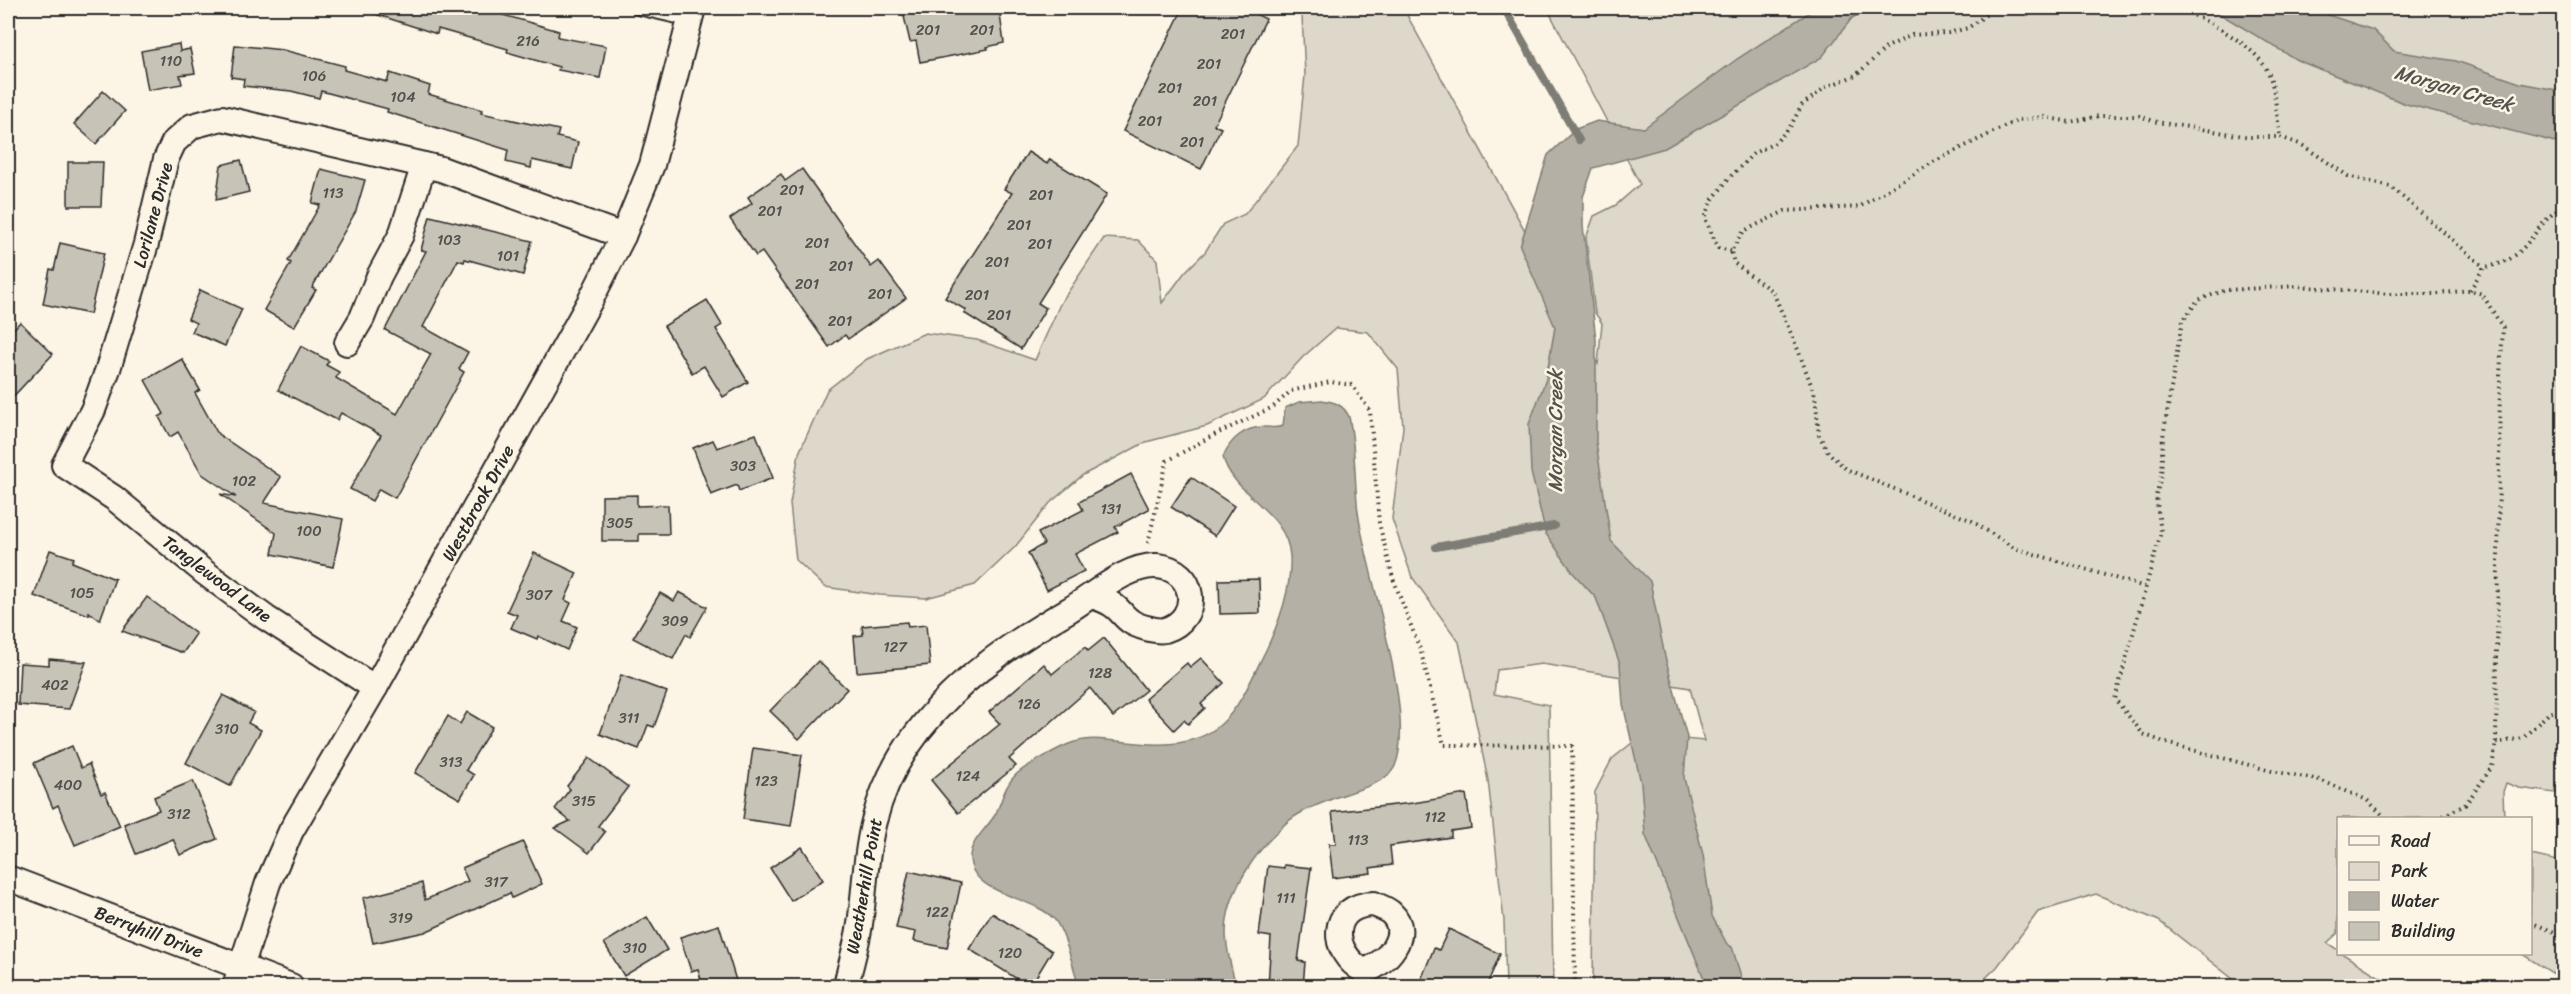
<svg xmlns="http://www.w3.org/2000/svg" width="2571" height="994" font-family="Sriracha,sans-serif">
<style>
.green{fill:#ded8ca;stroke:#84827a;stroke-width:1.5}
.water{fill:#b4b0a5;stroke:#7d7b74;stroke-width:1.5}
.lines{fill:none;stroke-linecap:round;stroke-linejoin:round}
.stream{stroke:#7d7b74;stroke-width:8}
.building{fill:#c8c3b7;stroke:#2b2b2b;stroke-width:1.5}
.lane-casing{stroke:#2b2b2b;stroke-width:16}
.street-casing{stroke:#2b2b2b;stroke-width:28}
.path{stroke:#2b2b2b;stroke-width:4;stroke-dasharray:1.5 4.5;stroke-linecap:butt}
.lane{stroke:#fcf5e5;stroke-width:12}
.street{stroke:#fcf5e5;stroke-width:24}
.labels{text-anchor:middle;stroke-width:5;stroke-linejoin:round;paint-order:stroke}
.number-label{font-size:15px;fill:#52514e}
.street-label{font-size:18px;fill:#2b2b2b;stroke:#fcf5e5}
.water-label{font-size:20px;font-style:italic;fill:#545350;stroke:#fcf5e5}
</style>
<rect width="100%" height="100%" fill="#fcf5e5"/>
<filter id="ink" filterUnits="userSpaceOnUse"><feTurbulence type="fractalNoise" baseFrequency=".0167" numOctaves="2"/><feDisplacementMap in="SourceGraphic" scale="12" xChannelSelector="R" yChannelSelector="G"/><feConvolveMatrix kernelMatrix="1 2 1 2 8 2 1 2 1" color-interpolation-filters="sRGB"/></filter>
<g filter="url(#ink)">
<g class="green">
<polygon points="1295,8 1403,8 1598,364 1602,323 1595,313 1586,238 1594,216 1616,205 1640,184 1547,8 2563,8 2563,794 2519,788 2506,783 2503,792 2504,818 2338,818 2338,933 2327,943 2338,950 2338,954 2343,954 2394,986 2242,986 2159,921 2096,894 2038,912 1997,967 1977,986 1593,986 1595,792 1612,759 1642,735 1704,741 1690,688 1542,664 1497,670 1494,694 1549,705 1553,986 1506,986 1504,921 1488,780 1472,703 1459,642 1412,577 1392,519 1403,427 1398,369 1368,332 1336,328 1303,357 1264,399 1207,426 1146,442 1083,475 1050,503 1015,547 975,585 926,598 880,595 825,587 796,560 790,504 799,453 827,390 867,359 925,333 977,340 1035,360 1060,304 1104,238 1138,240 1157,260 1162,303 1185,272 1205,252 1223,224 1245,214 1298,146 1305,75 1302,16"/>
<polygon points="2531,855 2563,862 2563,980 2522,954 2530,954"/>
</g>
<g class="water">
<polygon points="1816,8 1871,8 1852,18 1822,57 1665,148 1593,168 1583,197 1583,226 1596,340 1596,442 1611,541 1650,581 1665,657 1687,737 1684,778 1703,855 1712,916 1727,944 1732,947 1744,986 1703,986 1703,976 1645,834 1641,783 1623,704 1620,664 1596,598 1574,574 1546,534 1531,472 1529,424 1546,379 1555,327 1520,246 1548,155 1576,129 1597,121 1644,128 1737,59"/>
<polygon points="2210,8 2296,8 2319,12 2373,30 2394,51 2456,61 2520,83 2563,91 2563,144 2406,104 2297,60"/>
<path d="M1322,400C1335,402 1344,405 1349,417C1356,448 1354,480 1358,512C1366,574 1417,713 1395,766C1387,784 1355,790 1337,797C1320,804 1299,811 1285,824C1256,851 1226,892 1226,933C1226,951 1232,969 1236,986H1078C1075,971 1064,930 1054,919C1033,896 970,895 970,857C970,842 987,828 995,815C1002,802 1003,789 1013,778C1019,770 1030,765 1038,760C1052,752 1068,742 1084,740C1095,738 1105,740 1116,741C1150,745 1191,750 1220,725C1238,710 1251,681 1261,660C1277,629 1292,591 1290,556C1287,511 1233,496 1223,457C1230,439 1245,427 1264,427C1272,427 1275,429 1283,426L1285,408L1299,402Z"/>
</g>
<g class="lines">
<g class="stream">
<polyline points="1504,8 1579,140"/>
<polyline points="1436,547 1554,526"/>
</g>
</g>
<g class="building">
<polygon points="370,8 479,8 559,31 558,37 606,46 600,78 558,70 559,67 507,52 508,49 438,29 437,34 369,12"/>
<polygon points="902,8 999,8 1004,43 987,47 988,49 920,62 916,41 910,42"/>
<polygon points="1183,8 1244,8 1266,19 1214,125 1221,128 1201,169 1123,131"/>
<polygon points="179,44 180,51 190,49 195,73 180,75 182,84 148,90 141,51"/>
<polygon points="235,45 283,50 345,66 344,70 387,82 390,73 430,86 428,94 482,110 481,113 559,130 557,137 578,142 572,169 532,160 531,168 506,162 508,150 387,112 388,109 321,91 319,98 291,91 243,86 244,79 231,77"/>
<polygon points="103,91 125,111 96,144 74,124"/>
<polygon points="1028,152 1047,164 1050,159 1107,194 1038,303 1046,308 1021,349 964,313 966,310 945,298 1012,193 1004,189"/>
<polygon points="241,160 249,192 216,200 221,165"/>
<polygon points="68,162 103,162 101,206 68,206"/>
<polygon points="321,169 365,180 356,211 312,288 316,290 294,327 264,310 291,263 288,261 320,205 312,203"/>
<polygon points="802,169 871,267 879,261 906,298 848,339 845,335 829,347 762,252 756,256 730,219 752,203 748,197 781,174 785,181"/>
<polygon points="430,216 532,241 523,275 465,259 464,262 458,260 423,327 468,352 459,369 464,372 395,498 379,489 372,501 350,489 381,435 341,413 337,420 278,390 301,346 329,361 326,365 339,372 336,378 397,414 431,354 385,330 426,251 421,250"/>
<polygon points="60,243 104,253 90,314 43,304 50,269 54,270"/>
<polygon points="200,290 242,309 225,346 192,332 196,323 188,319"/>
<polygon points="707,300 722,325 716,329 748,382 723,397 704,366 692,373 664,326"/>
<polygon points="20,322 53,354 8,402 8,335"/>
<polygon points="182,359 200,390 195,393 218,434 281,477 264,503 343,519 333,567 272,554 276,533 220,494 236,497 202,474 178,432 170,437 159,417 164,414 145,380"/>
<polygon points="756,434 773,478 739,491 737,485 711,495 693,448 713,440 717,448"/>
<polygon points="1131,474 1149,509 1115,527 1118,532 1075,554 1084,571 1047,590 1028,553 1044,544 1038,533 1083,510 1079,502"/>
<polygon points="1191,477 1234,506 1215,536 1171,507"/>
<polygon points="637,495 637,506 668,505 669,534 639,534 639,541 602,541 602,496"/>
<polygon points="50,550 74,558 72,562 115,579 100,620 89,612 89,615 34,596"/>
<polygon points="534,553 577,573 565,600 571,603 563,621 577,627 567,650 538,636 537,639 511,628 517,615 507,611"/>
<polygon points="1259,579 1260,613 1220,614 1219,580"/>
<polygon points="679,592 707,607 690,637 686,634 673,659 633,638 660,593 674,601"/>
<polygon points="147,597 196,634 183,653 122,631"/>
<polygon points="907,622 908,627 926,625 930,665 857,672 854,636 863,635 862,626"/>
<polygon points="1104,638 1146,690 1113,717 1090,688 1009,759 1016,766 958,813 931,780 1000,724 989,712 1044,664 1052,674 1085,647 1088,651"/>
<polygon points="1201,658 1224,683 1201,704 1205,708 1188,724 1184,720 1174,730 1145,699 1187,663 1190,667"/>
<polygon points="49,659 86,662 69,709 18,705 20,663 49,665"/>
<polygon points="818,661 847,689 799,739 770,711"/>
<polygon points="621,675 667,692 654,727 648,725 639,749 600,734"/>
<polygon points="223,695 254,712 248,723 261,730 230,786 186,763"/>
<polygon points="467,712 492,727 466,770 474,775 460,799 415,773 448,716 460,724"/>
<polygon points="72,746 81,768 89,764 101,794 105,792 120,826 75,845 58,805 53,808 34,763"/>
<polygon points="753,748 802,755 791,826 743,819"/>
<polygon points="589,758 628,787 598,826 605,832 589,853 555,828 570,821 555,809 570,789 567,786"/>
<polygon points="193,781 217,839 180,855 173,839 136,854 124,824 159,810 154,797"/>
<polygon points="1466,794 1471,828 1451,831 1451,837 1390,846 1392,865 1370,868 1371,873 1333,878 1329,844 1336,844 1332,812 1413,803"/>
<polygon points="523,842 542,884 512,898 510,893 425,932 373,943 363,898 422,883 425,900 468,881 462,868"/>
<polygon points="802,847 823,880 791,901 770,868"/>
<polygon points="1284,865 1311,868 1298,961 1305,962 1303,987 1268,987 1271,937 1259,935 1268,866 1284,868"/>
<polygon points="909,871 961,883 947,948 914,941 916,932 896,928"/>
<polygon points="992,913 1052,951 1030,987 969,949"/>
<polygon points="647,917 667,950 624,976 604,943"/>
<polygon points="719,925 738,987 703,987 698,969 691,971 680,937"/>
<polygon points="1449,929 1500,954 1486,987 1418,987 1434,948 1439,950"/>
</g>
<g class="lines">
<g class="lane-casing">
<polyline id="lane" points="638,8 690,20"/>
</g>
<g class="street-casing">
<g id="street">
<polyline points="347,343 362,318 379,276 401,235 424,165"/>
<polyline points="375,688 266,618 204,572 114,498 64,465 93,410 108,369 146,244 166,159 174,142 192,126 222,118 441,169 623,236"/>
<polyline points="8,878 291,986"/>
<path d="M1374,904C1380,907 1387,909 1391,913C1414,934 1385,965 1364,971C1330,953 1328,905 1374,904Z"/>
<polyline points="235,986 268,883 291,831 375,688 590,301 623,236 652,165 693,8"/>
<path d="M846,986C850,966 857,945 860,924C865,891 865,854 874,821C899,722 985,658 1069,610C1094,595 1128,564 1157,566C1197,569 1202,619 1165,630C1157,632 1136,626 1130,621C1124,617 1120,610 1114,606C1108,601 1100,599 1093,596"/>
</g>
</g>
<g class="path">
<path d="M2178,8C2207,21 2260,46 2270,77C2276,95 2277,118 2280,137"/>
<polyline points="1731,251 1718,248 1705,218 1713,199 1730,177 1754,153 1775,143 1790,127 1802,105 1826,87 1856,75 1887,47 1912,35 1948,33 1968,28 1995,8"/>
<path d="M2470,290L2484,267C2530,262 2530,225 2564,206"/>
<polyline points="1148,543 1167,461 1210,437 1273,407 1291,391 1330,382 1352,385 1370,411 1379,523 1393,578 1421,652 1444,745 1572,746 1575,986"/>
<polyline points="2145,587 2014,548 1972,521 1846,469 1828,452 1819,435 1815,395 1798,350 1773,292 1734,263 1731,251 1744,231 1785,211 1859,207 1937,160 2018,120 2044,117 2070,122 2099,116 2139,116 2157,122 2250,137 2280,137 2302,145 2348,176 2391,187 2484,267"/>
<polyline points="2496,743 2523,738 2549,713 2564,709"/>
<polyline points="2386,818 2367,800 2320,780 2272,771 2166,743 2143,734 2115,699 2161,532 2156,496 2161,475 2163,437 2182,322 2198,300 2226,290 2298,286 2389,294 2437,294 2470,290 2482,294 2503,328 2500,375 2496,743 2492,767 2465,805 2438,818"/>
<polyline points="2530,922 2564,936"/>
</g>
<use href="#lane" class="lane"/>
<use href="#street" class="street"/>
</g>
</g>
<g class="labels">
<g class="number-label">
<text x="928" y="35">201</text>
<text x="982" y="35">201</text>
<text x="1233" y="39">201</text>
<text x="528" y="46">216</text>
<text x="171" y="66">110</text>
<text x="1209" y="69">201</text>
<text x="314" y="81">106</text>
<text x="1170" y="93">201</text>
<text x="403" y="102">104</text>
<text x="1205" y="106">201</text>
<text x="1150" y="126">201</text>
<text x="1192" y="147">201</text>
<text x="792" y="195">201</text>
<text x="333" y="198">113</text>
<text x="1041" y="200">201</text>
<text x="770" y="216">201</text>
<text x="1019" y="230">201</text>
<text x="449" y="245">103</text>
<text x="817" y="248">201</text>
<text x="1040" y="249">201</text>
<text x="508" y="261">101</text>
<text x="997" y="267">201</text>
<text x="841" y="271">201</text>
<text x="807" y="289">201</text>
<text x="880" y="299">201</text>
<text x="977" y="300">201</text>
<text x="999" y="320">201</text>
<text x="840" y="326">201</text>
<text x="743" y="471">303</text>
<text x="244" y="486">102</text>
<text x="1111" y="514">131</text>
<text x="620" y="528">305</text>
<text x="309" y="536">100</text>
<text x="82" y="598">105</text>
<text x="539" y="600">307</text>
<text x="675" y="626">309</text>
<text x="895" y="652">127</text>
<text x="1100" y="678">128</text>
<text x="55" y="690">402</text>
<text x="1029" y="709">126</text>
<text x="629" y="723">311</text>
<text x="227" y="734">310</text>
<text x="451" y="767">313</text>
<text x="968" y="781">124</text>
<text x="766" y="786">123</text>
<text x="68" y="790">400</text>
<text x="584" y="806">315</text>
<text x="179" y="819">312</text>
<text x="1435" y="822">112</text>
<text x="1358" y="845">113</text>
<text x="496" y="887">317</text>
<text x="1286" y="903">111</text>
<text x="937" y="917">122</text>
<text x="401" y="923">319</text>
<text x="635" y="953">310</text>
<text x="1010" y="958">120</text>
</g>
<g class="street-label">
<text transform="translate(153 215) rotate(-75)" y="6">Lorilane Drive</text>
<text transform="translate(478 503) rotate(-61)" y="6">Westbrook Drive</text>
<text transform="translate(217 579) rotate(37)" y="6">Tanglewood Lane</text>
<text transform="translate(864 886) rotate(-80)" y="6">Weatherhill Point</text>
<text transform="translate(149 932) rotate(21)" y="6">Berryhill Drive</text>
</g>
<g class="water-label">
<text transform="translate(2454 88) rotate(16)" y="7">Morgan Creek</text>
<text transform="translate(1555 431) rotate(-90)" y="7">Morgan Creek</text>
</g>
</g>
<rect width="2571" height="994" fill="none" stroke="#fcf5e5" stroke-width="30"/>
<rect x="15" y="15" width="2541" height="964" fill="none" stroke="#2b2b2b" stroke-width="2" filter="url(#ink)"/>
<rect x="2337" y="817" width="195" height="138" fill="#fcf5e5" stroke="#a8a49b" stroke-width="1.5"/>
<rect x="2349" y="836" width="30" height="9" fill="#fcf5e5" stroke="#a8a49b" stroke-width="1.5"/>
<text x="2391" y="847" font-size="18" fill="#2b2b2b">Road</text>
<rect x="2349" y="862" width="30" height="18" fill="#ded8ca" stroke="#a8a49b" stroke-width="1.5"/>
<text x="2391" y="877" font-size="18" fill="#2b2b2b">Park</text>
<rect x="2349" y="892" width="30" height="18" fill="#b4b0a5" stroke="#a8a49b" stroke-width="1.5"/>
<text x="2391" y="907" font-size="18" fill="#2b2b2b">Water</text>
<rect x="2349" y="922" width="30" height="18" fill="#c8c3b7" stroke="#a8a49b" stroke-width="1.5"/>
<text x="2391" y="937" font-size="18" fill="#2b2b2b">Building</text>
</svg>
